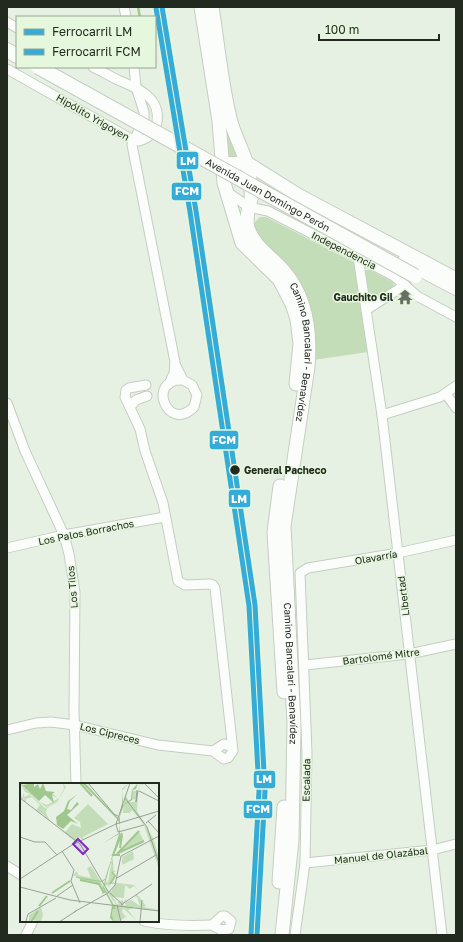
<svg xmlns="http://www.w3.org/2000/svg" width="463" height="942" font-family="'Golos Text',sans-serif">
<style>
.green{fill:#c4ddb9}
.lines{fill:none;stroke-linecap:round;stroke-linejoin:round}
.stream{stroke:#a0c88e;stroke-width:2.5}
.street-casing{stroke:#c5cdc2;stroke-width:11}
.secondary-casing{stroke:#c5cdc2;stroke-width:15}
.primary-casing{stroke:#c5cdc2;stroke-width:16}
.street{stroke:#fbfdfb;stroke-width:9}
.secondary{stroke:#fbfdfb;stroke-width:13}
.primary{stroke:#fbfdfb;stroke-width:14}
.primary-bridge-casing{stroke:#c5cdc2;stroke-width:16;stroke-linecap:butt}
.primary-bridge{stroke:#fbfdfb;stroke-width:14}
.rail-1-casing{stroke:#e5f7dd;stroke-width:8}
.rail-2-casing{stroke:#e5f7dd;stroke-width:8}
.rail-1{stroke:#35acd8;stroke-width:5}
.rail-2{stroke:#35acd8;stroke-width:5}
.stop-dot{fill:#22291f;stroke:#e5f7dd;stroke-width:1.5}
.labels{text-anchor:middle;stroke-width:3;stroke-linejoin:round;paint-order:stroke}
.street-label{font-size:10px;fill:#22291f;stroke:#e5f7dd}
.poi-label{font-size:10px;font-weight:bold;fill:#22291f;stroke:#e5f7dd;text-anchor:end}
.stop-label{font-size:10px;font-weight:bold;fill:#22291f;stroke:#e5f7dd;text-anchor:start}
.inset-river{fill:none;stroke:#a0c88e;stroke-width:2}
.inset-road{fill:none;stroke:#98a195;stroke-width:1}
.view{fill:#7b2cbf;fill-opacity:0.15;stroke:#7b2cbf;stroke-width:2}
.inset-edge{fill:none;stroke:#22291f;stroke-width:2}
.line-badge{stroke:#e5f7dd;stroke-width:1.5}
.badge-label{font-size:11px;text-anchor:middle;font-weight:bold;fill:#fff}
</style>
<rect width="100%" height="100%" fill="#e7f1e3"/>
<g class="green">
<polygon points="207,7 226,127 237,153 236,157 227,159"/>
<polygon points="260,217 266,217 353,262 355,265 368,352 313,360 279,260 257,234 254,223"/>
<polygon points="365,270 370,270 393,282 394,286 374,301 369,300 364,272"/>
</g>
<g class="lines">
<polyline class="stream" points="138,7 140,17"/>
<g class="street-casing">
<g id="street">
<polyline points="124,7 126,17"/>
<polyline points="7,22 17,28"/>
<polyline points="134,67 136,87 144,112 144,120 132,145 175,362 174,373 169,384"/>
<path d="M7,69L133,140L139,141C149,138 155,133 157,122C161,96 136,88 118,80C110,76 101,71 93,67"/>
<polyline points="227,192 249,207 268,211 394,276 417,296 456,317"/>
<polyline points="358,257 382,415 442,935"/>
<polyline points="366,310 405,285"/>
<path d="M175,364L183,380L192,385L197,395L194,407C167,434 146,378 183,380"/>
<polyline points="446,394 456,408"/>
<polyline points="7,403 25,451 64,535 69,554 75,592 74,711 76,784"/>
<polyline points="130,407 136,400 147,396"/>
<polyline points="382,415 440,397 456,386"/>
<polyline points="7,548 64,535 165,517"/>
<polyline points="305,665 409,654 456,644"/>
<polyline points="7,730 36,723 51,722 75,725 158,745 213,751 224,759 228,758 233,751 215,588 213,585 210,584 185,585 178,581 163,503 145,451 140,429 125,397 126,390 129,388 146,385"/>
<polyline points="213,751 224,744 232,747"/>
<polyline points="305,863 432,850 456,844"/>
<polyline points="7,866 21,875"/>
<polygon points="222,916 225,916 231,921 229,929 221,930 212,925"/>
<path d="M144,921C167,926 189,926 212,925"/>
<polyline points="26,935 33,921"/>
<polyline points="295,935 305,863 307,753 300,573 308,568 398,553 456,540"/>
</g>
</g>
<g class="secondary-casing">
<g id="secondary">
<polyline points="201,7 219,121 224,183 242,243 279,279 292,304 297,319 300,344 296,384"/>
<path id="s1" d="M212,7C218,44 221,81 230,118C234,136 245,153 249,172C250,181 252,190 251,199C249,209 245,218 248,228C254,247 271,256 283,270C306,296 311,333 308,367L284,526L294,724L292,840L282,935"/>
<polyline points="222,164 247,163 298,195 456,279"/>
<polyline points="280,486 274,532 284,692"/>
<polyline points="279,882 284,807"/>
</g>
</g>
<g class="primary-casing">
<g id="primary">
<polyline points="7,50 17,56"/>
<polyline points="405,261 456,288"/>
</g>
</g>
<use href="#street" class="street"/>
<use href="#secondary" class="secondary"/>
<use href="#primary" class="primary"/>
<g class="primary-bridge-casing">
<g id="primary-bridge">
<path id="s2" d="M38,67L415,276"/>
</g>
</g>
<use href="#primary-bridge" class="primary-bridge"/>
<g class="rail-1-casing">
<polyline id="rail-1" points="162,7 196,211 255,605 265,791 257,935"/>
</g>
<g class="rail-2-casing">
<polyline id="rail-2" points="156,8 190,212 249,606 259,791 251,935"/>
</g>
<use href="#rail-1" class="rail-1"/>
<use href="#rail-2" class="rail-2"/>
</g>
<defs>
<g id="temple-bare" transform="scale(1.2)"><path d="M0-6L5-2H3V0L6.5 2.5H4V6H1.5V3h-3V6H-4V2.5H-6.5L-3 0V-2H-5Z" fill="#676f64" stroke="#e5f7dd" stroke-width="2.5" paint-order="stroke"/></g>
</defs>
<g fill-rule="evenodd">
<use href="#temple-bare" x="405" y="297"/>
</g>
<circle class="stop-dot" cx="235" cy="470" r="5.5"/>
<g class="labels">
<g class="street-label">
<text transform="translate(93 117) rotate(30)" y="4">Hipólito Yrigoyen</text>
<text dy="4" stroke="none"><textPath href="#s2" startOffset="263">Avenida Juan Domingo Perón</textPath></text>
<text transform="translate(344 250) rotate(27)" y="4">Independencia</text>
<text dy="4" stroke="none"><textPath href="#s1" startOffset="369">Camino Bancalari - Benavídez</textPath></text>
<text transform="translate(86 532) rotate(-11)" y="4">Los Palos Borrachos</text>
<text transform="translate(376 557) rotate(-10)" y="4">Olavarría</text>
<text transform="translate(72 587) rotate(-95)" y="4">Los Tilos</text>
<text transform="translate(403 596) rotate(-97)" y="4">Libertad</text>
<text transform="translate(381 656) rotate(-7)" y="4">Bartolomé Mitre</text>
<text dy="4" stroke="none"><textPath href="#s1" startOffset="693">Camino Bancalari - Benavídez</textPath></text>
<text transform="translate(110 733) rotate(14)" y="4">Los Cipreces</text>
<text transform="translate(306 780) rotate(-89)" y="4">Escalada</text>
<text transform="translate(381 855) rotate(-6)" y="4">Manuel de Olazábal</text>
</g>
<g class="poi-label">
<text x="393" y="301">Gauchito Gil</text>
</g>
<g class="stop-label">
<text x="244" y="474">General Pacheco</text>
</g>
</g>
<g transform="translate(20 783)">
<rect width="139" height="139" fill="#e7f1e3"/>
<path d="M0,0L20,19L27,22L39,15L41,11L44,6L43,0L46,4L37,19L26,24L11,12L3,16L0,15V11L3,15V10L5,14L10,11L5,9ZM120,0L123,1V2L120,1L119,9L115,11L118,12L117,28L133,55L138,71L139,86L124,42L112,27L110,30H103L105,11L109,19H115L116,16L111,17L113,8H118ZM8,13H11L13,14L25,25L40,18L27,25L26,30L30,38L44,50L52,41L61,45L60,39L54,35L68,21L88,41L63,54L64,58L59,54L55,58L57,60L26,35L24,32L16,27L20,22L12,14L6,16V20L3,17ZM119,49L124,58L98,71V70ZM113,68L114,76L102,82V75L105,79L102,74ZM93,72V87L96,88L92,90L94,93L90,99L114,102L130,97L114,102L119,108L114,103L110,106L105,102L104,115L93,114L96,120L99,122L98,119L103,117L104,120L100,121L106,123L104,118L107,115L105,120L111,117L120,123L117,114H115L117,111L126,123L123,124L134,126L139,127V128L110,124L113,125L108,127L117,138L103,125L102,129L106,134L101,137L98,126L101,139H94L92,131L94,121L96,122L84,104L89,109L91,107V110L92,105H96H93L95,101H90L89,105L88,102L84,103L86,98L88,99ZM71,83L81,99L86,110L82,111V103L79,101L63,98L53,92L57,88L58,92L71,95L67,85ZM21,124L23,131L21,139L13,137L9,139V132Z" fill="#c4ddb9"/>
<path d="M0,0L3,2L14,0V4L18,1L20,6L23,0L26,8L35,9L32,11L38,15L32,12L34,20L25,12L19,18ZM62,0H65L99,36L102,20V6L109,0L102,7L103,22L111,16L112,7L118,0L116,6L113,7L112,17L104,22L100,33V54L91,78L93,81L94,84L92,90L94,83L91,79L84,104L96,126H93L92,131L94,139L90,135L92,122L83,105L85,97L81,99L67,97L58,95H56L57,94L81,98L85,96L99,51L82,61L99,50L100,42L98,37ZM58,11L50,18L47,26L51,27L57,19L59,21L47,32L58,41L51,38L43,46L37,42L36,34L44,28L48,18Z" fill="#a0c88e"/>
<path class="inset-river" d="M60,0L72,13M100,65L102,52M98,70L124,58M97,71L119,48M100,72H93L102,50M60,97L79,101L84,110M90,101L95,93L92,89M32,110L50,98M19,123L27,113M11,139L18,128"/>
<path class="inset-road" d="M68,0L94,31L98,33M124,0L139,15M117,7L116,19L118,8M119,8L139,18M0,15L60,61L89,110M105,15L127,44L139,80M128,38L139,50M126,40L136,32M96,41L139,28M96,41L98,49L124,42M0,54L15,59H25L37,72M42,68L54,87L51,98L60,120M97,95L136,72M0,96L52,62L96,41L110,0M0,104L50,117L139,128M90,110L103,122M37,113L53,102M97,122L101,139M101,122L132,101M54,129L88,110L95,102L101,73L139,53M6,138L8,131L36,115M39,139L56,128M120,139L122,117"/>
<path class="view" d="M58,56L68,66L63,71L53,61Z"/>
<rect width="139" height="139" class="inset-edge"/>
</g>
<g class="line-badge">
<rect x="176" y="151" width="23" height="19" rx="4" fill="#35acd8"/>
<rect x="171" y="182" width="31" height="19" rx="4" fill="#35acd8"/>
<rect x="209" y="430" width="30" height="20" rx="4" fill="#35acd8"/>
<rect x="228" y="489" width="23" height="19" rx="4" fill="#35acd8"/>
<rect x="253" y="770" width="23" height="19" rx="4" fill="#35acd8"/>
<rect x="243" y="800" width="30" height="19" rx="4" fill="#35acd8"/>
</g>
<g class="badge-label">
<text x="188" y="165">LM</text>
<text x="187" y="195">FCM</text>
<text x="224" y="444">FCM</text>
<text x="239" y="503">LM</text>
<text x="264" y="783">LM</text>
<text x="258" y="813">FCM</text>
</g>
<rect width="463" height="942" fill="none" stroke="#22291f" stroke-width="16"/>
<rect x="16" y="16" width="140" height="52" fill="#e5f7dd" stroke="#97a591"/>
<rect x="24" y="29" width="20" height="6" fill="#35acd8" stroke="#97a591"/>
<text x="52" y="36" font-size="12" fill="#22291f">Ferrocarril LM</text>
<rect x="24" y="49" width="20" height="6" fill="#35acd8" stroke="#97a591"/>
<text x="52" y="56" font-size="12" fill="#22291f">Ferrocarril FCM</text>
<path d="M319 34v6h120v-6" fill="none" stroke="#22291f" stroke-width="2"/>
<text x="325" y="34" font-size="12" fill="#22291f" stroke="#e5f7dd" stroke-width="3" paint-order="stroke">100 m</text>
</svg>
